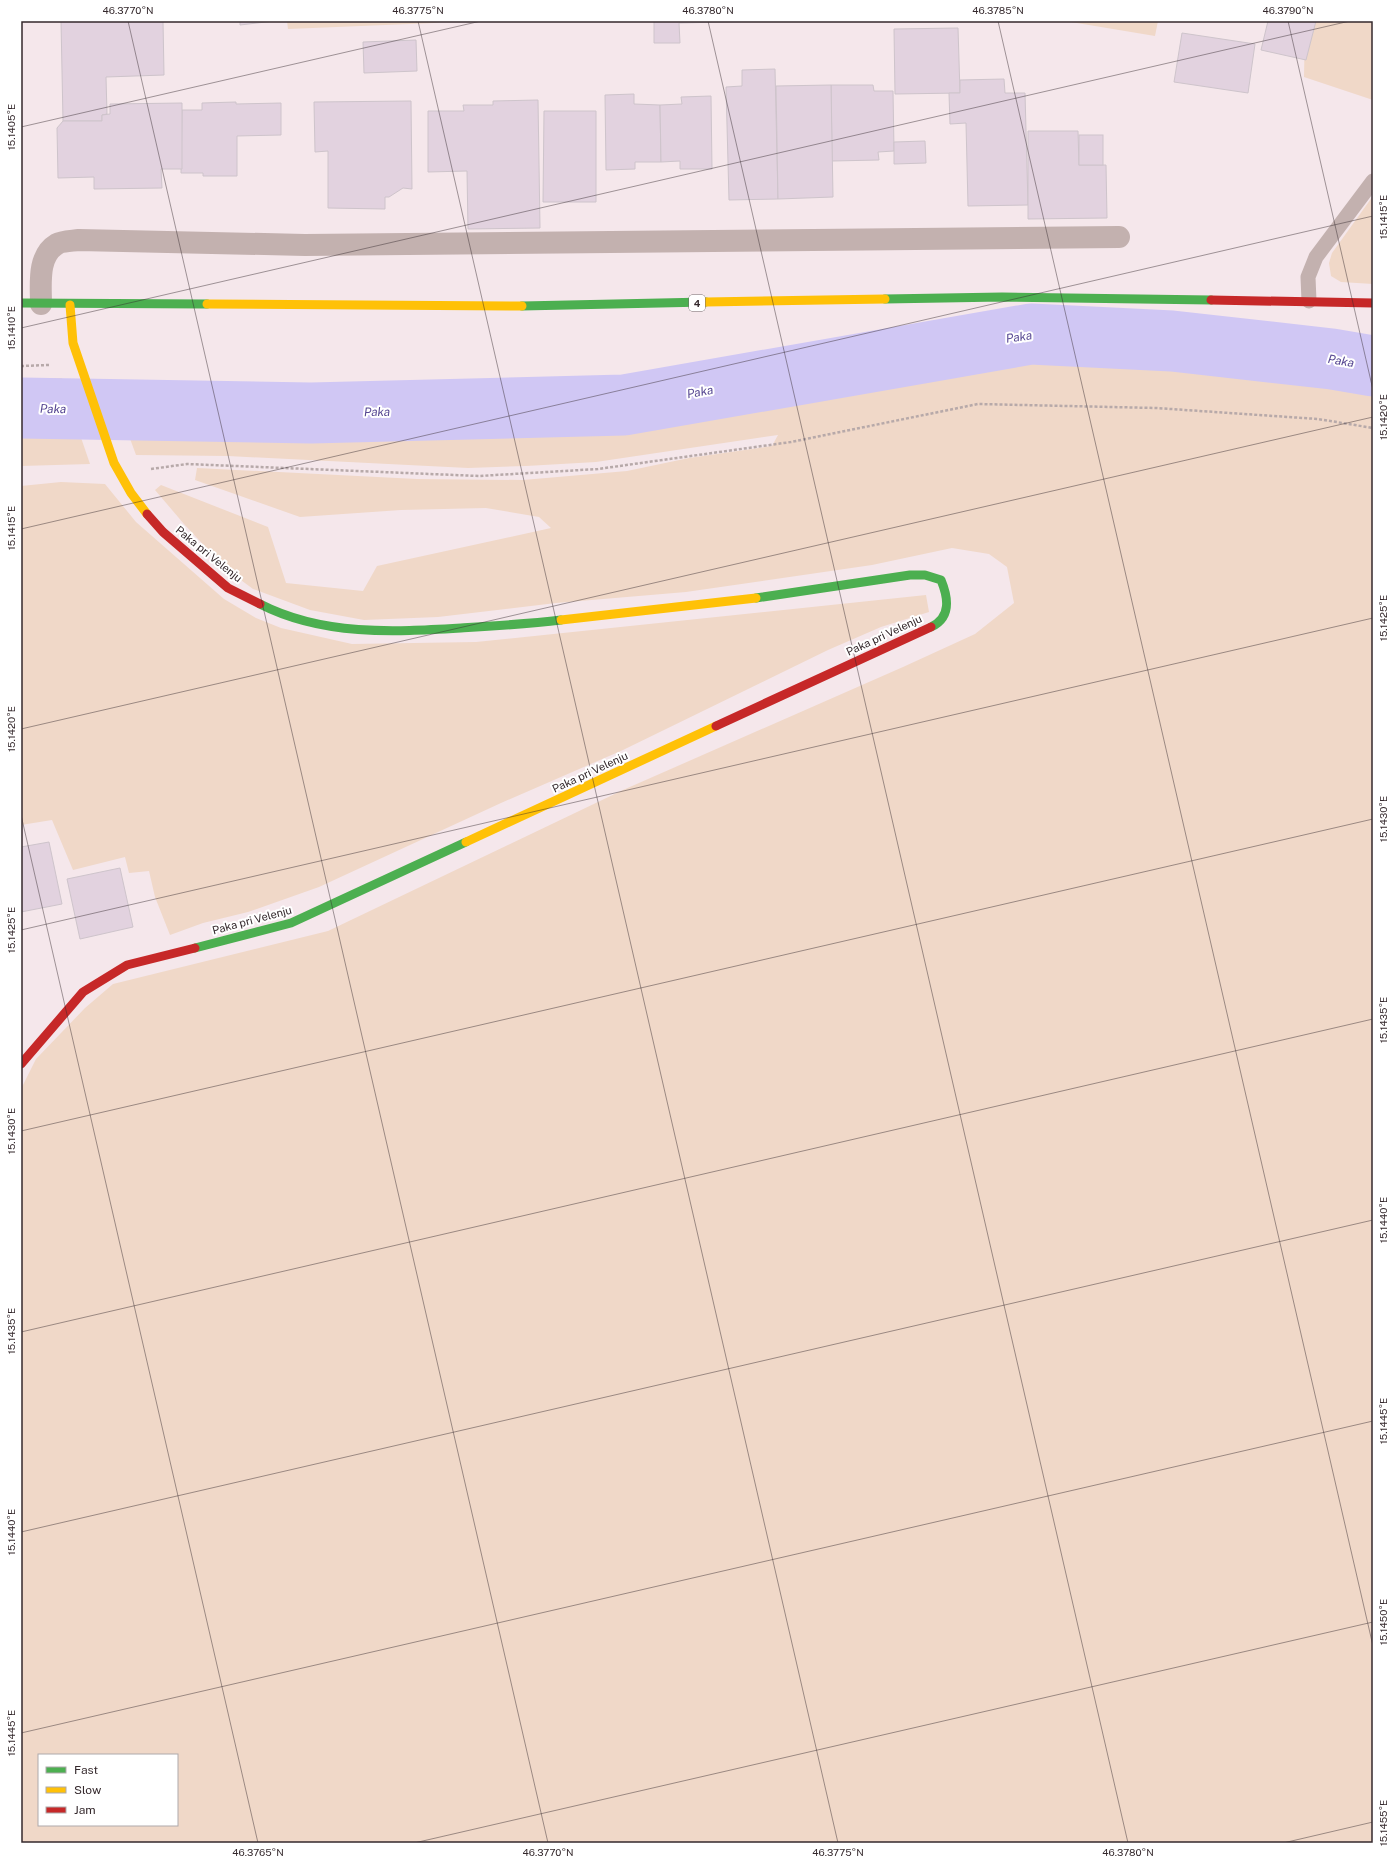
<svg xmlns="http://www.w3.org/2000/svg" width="1394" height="1864" font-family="'Public Sans',sans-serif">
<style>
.green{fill:#f0d8c8;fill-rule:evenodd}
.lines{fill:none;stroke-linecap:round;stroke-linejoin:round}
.river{stroke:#d0c7f4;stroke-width:61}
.building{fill:#e2d2df;stroke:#cec4cb}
.path{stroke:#b7a9a9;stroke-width:2.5;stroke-dasharray:3 2;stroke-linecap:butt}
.lane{stroke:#c3b1af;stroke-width:15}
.street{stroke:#c3b1af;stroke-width:22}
.fast{stroke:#4caf50;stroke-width:9}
.slow{stroke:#ffc107;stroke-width:9}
.jam{stroke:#c62828;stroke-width:9}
.ticks{fill:none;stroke:#34282c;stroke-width:1;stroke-opacity:0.45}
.labels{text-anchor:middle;stroke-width:4;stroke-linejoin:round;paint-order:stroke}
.shield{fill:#fff;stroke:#71686b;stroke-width:1}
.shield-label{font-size:10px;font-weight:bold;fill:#34282c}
.street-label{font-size:11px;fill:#34282c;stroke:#fff}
.water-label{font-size:12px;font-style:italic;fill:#554691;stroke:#fff}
.neatline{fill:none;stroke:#34282c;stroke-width:1.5}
.ticks-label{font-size:10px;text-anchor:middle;fill:#34282c}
</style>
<rect width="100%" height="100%" fill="#f5e7eb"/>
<g class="green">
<polygon points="287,21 446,21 434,23 288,29"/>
<polygon points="1065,21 1158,21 1155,36"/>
<polygon points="1284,21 1373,21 1373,100 1304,77 1305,23"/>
<polygon points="1373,196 1373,284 1341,282 1331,276 1329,263 1332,253"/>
<path d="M1035,349H1174L1304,364L1373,378V1843H21V1089L36,1059L85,1008L113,984L328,931L623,790L903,667L975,634L1014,603L1007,567L989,554L952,548L872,565L686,592L556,603L438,617L364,620L310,610L253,589L226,569L184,524L155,490L161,485L268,527L286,583L363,591L377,566L551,528L539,517L486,508L401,510L300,517L195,480L197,468L417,479L523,480L627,471L689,458L772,446L778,435L596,462L526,466L468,468L228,456L136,455L125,425L268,435L327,434L410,436L511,433L692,407ZM39,1755H177V1825H39Z"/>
<polygon points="62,378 69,398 21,401 21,379"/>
<polygon points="76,423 90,464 21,466 21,426"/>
<polygon points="61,482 105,484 136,522 224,599 256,618 281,628 352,644 476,642 926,595 929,612 881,627 828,650 623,750 501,803 319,887 248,912 203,923 170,935 155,897 149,871 129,873 125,857 73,870 52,820 21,825 21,486"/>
</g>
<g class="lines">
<polyline class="river" points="21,408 311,413 624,405 1031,334 1172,341 1332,359 1373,366"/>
</g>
<g class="building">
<polygon points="61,21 163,21 164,75 106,77 107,114 102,115 102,121 63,121"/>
<polygon points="240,21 274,21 240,25"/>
<polygon points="654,21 764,21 679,23 680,43 654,43"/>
<polygon points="1268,21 1316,21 1306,60 1261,50"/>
<polygon points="958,28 960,93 895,94 894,29"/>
<polygon points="1182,33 1255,44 1248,93 1174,82"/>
<polygon points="416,40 417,71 364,73 363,42"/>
<polygon points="775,69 778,199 729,200 726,87 742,86 742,70"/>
<polygon points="1004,79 1005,93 1025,93 1028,205 968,206 966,123 950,124 949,93 960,93 960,80"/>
<polygon points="831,85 873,85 874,91 893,91 894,151 878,152 879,160 832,161"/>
<polygon points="831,85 833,197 778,199 776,86"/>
<polygon points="634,94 634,104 660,105 661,162 635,162 635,169 606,170 605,95"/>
<polygon points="711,96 712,169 680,169 680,161 661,162 660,105 682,104 681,97"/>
<polygon points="538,100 540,228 468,229 467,171 428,172 428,111 464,111 463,105 493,105 493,101"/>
<polygon points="411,101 412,189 403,188 389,197 385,197 385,209 328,208 328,151 315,152 314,102"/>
<polygon points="236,102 236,104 281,103 281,135 237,136 237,176 203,176 203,173 181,173 182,110 202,110 202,103"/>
<polygon points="182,103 182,169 161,169 162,188 94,189 94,177 58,178 57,128 63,121 102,121 102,115 110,114 110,104"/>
<polygon points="544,111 596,111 596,202 543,202"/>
<polygon points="1028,131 1078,131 1079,165 1106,165 1107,218 1028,219"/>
<rect x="1079" y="135" width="24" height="30"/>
<polygon points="925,141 926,163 894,164 894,142"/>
<polygon points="49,842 62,904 21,912 21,847"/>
<polygon points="120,868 133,927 80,939 67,879"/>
</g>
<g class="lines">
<g class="path">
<polyline points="21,366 49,365"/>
<polyline points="151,469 187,464 479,476 598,469 791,442 978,404 1156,408 1318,419 1373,428"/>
</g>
<polyline class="lane" points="1309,301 1308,277 1316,257 1373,181"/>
<path class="street" d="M41,304C41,284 37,256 57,244C62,241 72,241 79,240L305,245L1119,237"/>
<g class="fast">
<polyline points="885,299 1002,297 1211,300"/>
<polyline points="21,303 207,304"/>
<polyline points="522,306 706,302"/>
<path d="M756,598L910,575H925L941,580C948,597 952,617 931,627"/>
<path d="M260,604C322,636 393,632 461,628C494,626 528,624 561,620"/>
<polyline points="195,948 291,923 466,842"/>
</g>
<g class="slow">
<polyline points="706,302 885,299"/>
<polyline points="207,304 522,306"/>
<polyline points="70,305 73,343 114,463 131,493 147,514"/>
<polyline points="561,620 756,598"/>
<polyline points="466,842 716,726"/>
</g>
<g class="jam">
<polyline points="1211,300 1373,303"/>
<polyline points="147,514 163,532 228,588 260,604"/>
<polyline points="716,726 931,627"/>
<polyline points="21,1064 83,992 127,965 195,948"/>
</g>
</g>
<path class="ticks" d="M128,21L548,1843M418,21L838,1843M708,21L1128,1843M998,21L1373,1646M1288,21L1373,390M21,127L481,21M21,328L1350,21M21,529L1373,216M21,729L1373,417M21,815L258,1843M21,930L1373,618M21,1131L1373,819M21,1332L1373,1019M21,1532L1373,1220M21,1733L1373,1421M414,1843L1373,1622M1283,1843L1373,1822"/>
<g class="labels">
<rect class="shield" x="689" y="295" width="16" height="16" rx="3"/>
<g class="shield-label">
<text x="697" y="307">4</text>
</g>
<g class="street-label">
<text transform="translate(209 554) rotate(39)" y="4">Paka pri Velenju</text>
<text transform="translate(884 635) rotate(-25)" y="4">Paka pri Velenju</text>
<text transform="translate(590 772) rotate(-25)" y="4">Paka pri Velenju</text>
<text transform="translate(252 920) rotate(-15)" y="4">Paka pri Velenju</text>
</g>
<g class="water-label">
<text transform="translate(1019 337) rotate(-8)" y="4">Paka</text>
<text transform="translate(1341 361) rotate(10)" y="4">Paka</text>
<text transform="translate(700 392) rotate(-10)" y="4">Paka</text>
<text transform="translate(53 409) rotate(1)" y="4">Paka</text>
<text transform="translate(377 412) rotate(-1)" y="4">Paka</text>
</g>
</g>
<rect width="1394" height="1864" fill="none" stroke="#ffffff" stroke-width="44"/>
<rect x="38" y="1754" width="140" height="72" fill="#ffffff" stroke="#aea9ab"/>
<rect x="46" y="1767" width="20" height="6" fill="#4caf50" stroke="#aea9ab"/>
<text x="74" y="1774" font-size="12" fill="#34282c">Fast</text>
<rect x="46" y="1787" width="20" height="6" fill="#ffc107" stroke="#aea9ab"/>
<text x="74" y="1794" font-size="12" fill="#34282c">Slow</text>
<rect x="46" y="1807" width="20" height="6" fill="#c62828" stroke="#aea9ab"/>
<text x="74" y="1814" font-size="12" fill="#34282c">Jam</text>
<rect x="22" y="22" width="1350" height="1820" class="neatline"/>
<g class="ticks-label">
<text x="128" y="14">46.3770°N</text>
<text x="418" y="14">46.3775°N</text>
<text x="708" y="14">46.3780°N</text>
<text x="998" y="14">46.3785°N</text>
<text x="1288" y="14">46.3790°N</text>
<text transform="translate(11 127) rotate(-90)" y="4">15.1405°E</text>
<text transform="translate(1383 217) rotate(-90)" y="4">15.1415°E</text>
<text transform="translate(11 328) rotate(-90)" y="4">15.1410°E</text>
<text transform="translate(1383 417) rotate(-90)" y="4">15.1420°E</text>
<text transform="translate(11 528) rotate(-90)" y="4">15.1415°E</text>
<text transform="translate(1383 618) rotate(-90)" y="4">15.1425°E</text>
<text transform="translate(11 729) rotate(-90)" y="4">15.1420°E</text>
<text transform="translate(1383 819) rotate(-90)" y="4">15.1430°E</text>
<text transform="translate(11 930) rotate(-90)" y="4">15.1425°E</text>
<text transform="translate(1383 1020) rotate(-90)" y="4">15.1435°E</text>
<text transform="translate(11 1131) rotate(-90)" y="4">15.1430°E</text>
<text transform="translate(1383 1220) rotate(-90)" y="4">15.1440°E</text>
<text transform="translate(11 1331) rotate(-90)" y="4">15.1435°E</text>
<text transform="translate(1383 1421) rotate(-90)" y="4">15.1445°E</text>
<text transform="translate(11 1532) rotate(-90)" y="4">15.1440°E</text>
<text transform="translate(1383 1622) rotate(-90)" y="4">15.1450°E</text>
<text transform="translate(11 1733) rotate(-90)" y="4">15.1445°E</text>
<text transform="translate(1383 1823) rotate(-90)" y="4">15.1455°E</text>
<text x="258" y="1856">46.3765°N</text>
<text x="548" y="1856">46.3770°N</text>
<text x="838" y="1856">46.3775°N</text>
<text x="1128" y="1856">46.3780°N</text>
</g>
</svg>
